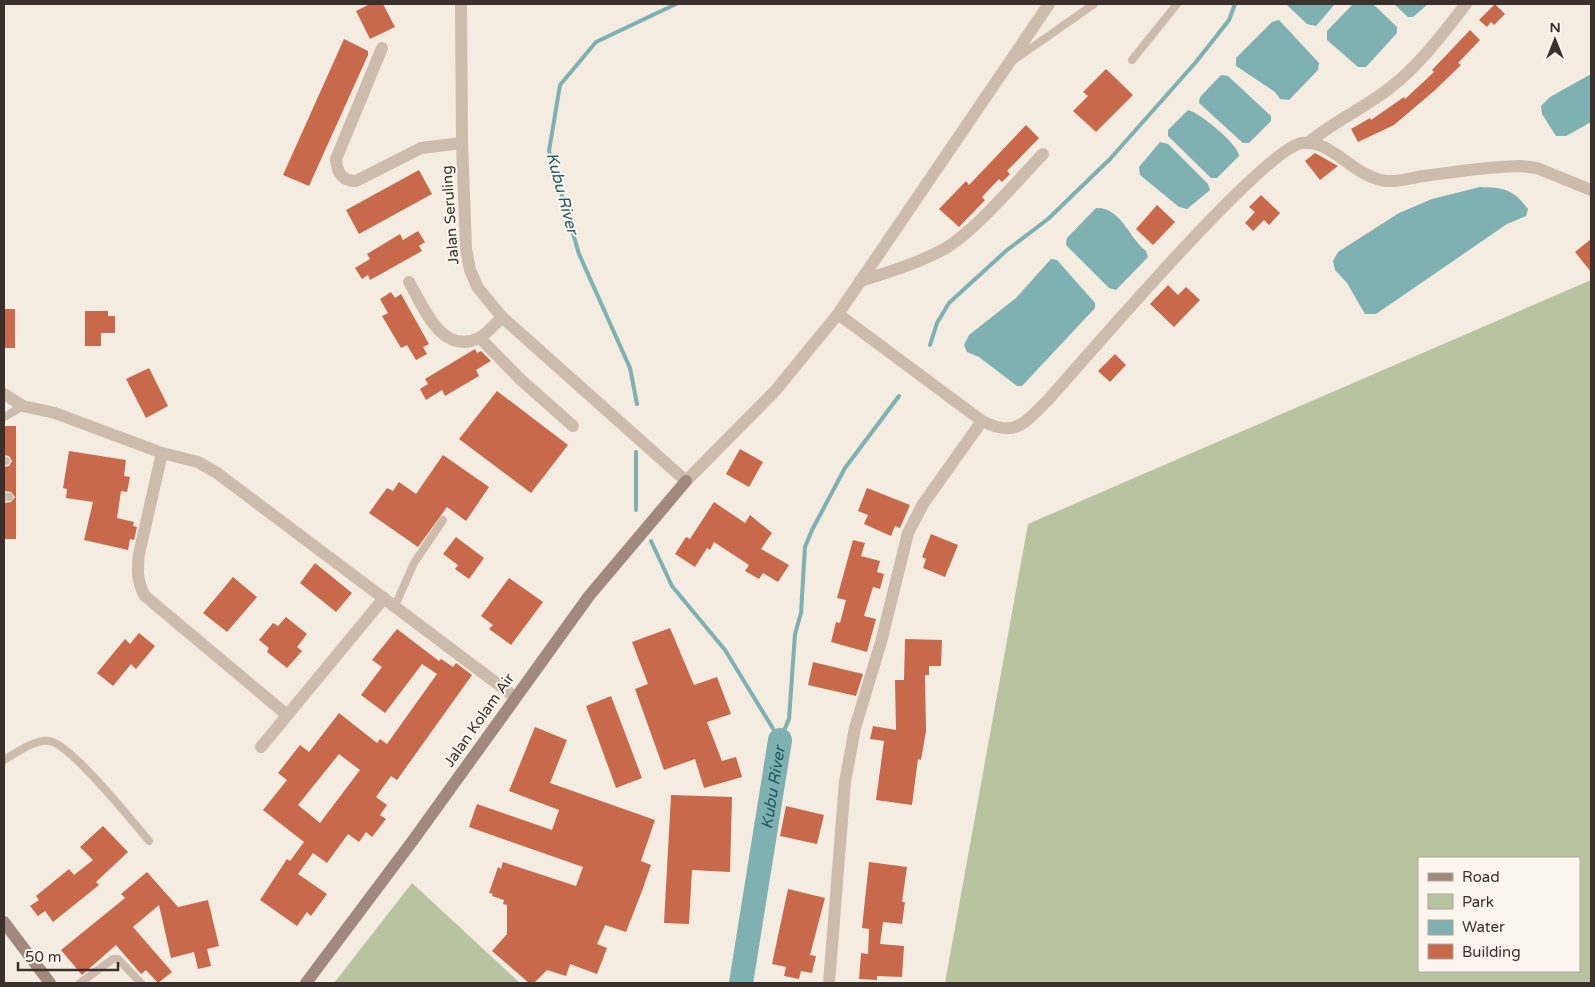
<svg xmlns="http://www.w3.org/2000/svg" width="1595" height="987" font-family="'Varela Round',sans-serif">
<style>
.green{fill:#b8c4a0;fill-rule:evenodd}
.water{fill:#7fb0b2}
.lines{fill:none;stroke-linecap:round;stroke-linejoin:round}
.stream{stroke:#7fb0b2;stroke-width:4}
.river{stroke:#7fb0b2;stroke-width:24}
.building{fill:#c8694b;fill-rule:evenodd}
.lane{stroke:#cdbbac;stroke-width:8}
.street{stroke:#cdbbac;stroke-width:12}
.secondary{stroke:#a18a7d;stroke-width:12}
.labels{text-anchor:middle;stroke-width:4;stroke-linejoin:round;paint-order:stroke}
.street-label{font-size:15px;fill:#3b302b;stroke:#fbf5ee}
.water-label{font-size:16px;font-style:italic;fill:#1f5a5e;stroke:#fbf5ee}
</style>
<rect width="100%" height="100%" fill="#f4ebe1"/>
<g class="green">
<path d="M1591,280V983H945L1028,524ZM1419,858H1579V971H1419Z"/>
<polygon points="412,883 520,983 334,983"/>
</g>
<g class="water">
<polygon points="1286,4 1335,4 1316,26 1307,24"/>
<polygon points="1353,4 1373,4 1397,27 1397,33 1366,67 1358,67 1327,40 1327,31"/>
<polygon points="1394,4 1428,4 1413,17 1408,17"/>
<polygon points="1279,20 1319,63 1318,70 1289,100 1280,99 1275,92 1236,66 1236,58 1272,22"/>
<polygon points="1591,74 1591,122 1566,136 1556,136 1542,114 1541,106 1550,97"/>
<polygon points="1221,75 1228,76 1271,116 1271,121 1249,143 1243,143 1199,103 1200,97"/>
<path d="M1188,110C1200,113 1238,144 1239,156L1217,178H1211L1168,136V130Z"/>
<polygon points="1160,142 1168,144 1208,184 1210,190 1187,209 1179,207 1140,175 1139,167"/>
<path d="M1480,187C1504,188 1512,188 1528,209L1526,216L1507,224L1376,314H1365L1347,283L1335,270L1333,261L1338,252L1399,213L1432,199Z"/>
<path d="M1096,208C1121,207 1129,238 1146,251L1148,257L1116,290L1109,288L1066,245L1067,238Z"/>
<polygon points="1051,259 1057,260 1095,303 1095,308 1022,386 1017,386 979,357 967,352 964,345 969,335 1016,298"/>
</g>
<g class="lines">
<g class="stream">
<polyline points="930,345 937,323 949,303 1007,250 1048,219 1110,159 1196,62 1229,20 1235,4"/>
<polyline points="637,404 630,368 579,254 549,151 560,85 596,42 676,4"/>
<polyline points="636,510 636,452"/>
<polyline points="651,541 672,586 725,650 780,740"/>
<polyline points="780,740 789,719 795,634 801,613 805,547 812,530 845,468 899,396"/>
</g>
<path class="river" id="s1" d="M741,983L780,740"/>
</g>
<g class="building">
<polygon points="370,4 383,4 395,27 370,39 356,11"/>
<polygon points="1495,4 1505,14 1494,25 1491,22 1487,27 1479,20"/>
<polygon points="1470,30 1480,40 1458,63 1461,65 1434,91 1394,125 1358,142 1351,129 1370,118 1371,120 1404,97 1405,99 1434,72 1432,70"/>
<polygon points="344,39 368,51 368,55 309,186 283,175"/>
<polygon points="1106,69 1133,95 1096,132 1073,111 1088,96 1083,92"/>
<polygon points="1026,125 1039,138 1007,171 1010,174 1002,182 999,179 982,197 985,200 959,227 939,209 966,181 969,185"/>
<polygon points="1315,153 1338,166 1320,180 1305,161"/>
<polygon points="419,170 432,194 359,234 346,210"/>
<polygon points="1261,195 1280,213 1269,225 1264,220 1253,231 1245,223 1255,212 1249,207"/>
<polygon points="1157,205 1175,222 1153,245 1136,229"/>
<polygon points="418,231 425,242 419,246 422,251 370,280 368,275 362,279 355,268 370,259 367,254 400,234 403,240"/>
<polygon points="1591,239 1591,272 1575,252"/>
<polygon points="1168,285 1178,295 1186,287 1200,300 1174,327 1150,304"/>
<polygon points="391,292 395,298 401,294 429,344 423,347 427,354 416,360 407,345 401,348 382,316 388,313 380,299"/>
<rect x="4" y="309" width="11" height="39"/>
<polygon points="85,311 108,311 108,316 115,316 115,333 101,333 101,346 85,346"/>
<polygon points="475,349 477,353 481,351 491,361 476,370 479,376 445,396 442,390 426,400 420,389 428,384 425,379"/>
<polygon points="1115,354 1126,365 1110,382 1098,371"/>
<polygon points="149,368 168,406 146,418 126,379"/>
<polygon points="497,391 568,445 531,493 459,439"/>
<polygon points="4,426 16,426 16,539 4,539 4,503 11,502 15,497 11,492 4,491 4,467 9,466 12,461 9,456 4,455"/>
<polygon points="740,449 763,462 749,487 726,474"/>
<polygon points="69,451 126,460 124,476 130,477 127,492 121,491 117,518 134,522 133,526 137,527 134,540 130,539 128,550 84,540 93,502 66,498 67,489 63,488"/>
<polygon points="443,455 489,487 466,521 447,507 418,547 369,513 387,488 393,491 399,482 416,494"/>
<polygon points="867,488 910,505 900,528 895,526 891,536 864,524 868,515 858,511"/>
<polygon points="714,502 745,523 750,515 772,533 761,549 789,565 778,582 763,573 759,579 745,571 749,565 714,542 710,550 707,548 695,567 675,554 686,537 690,539"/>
<polygon points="931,534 958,545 945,577 923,568 926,559 922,557"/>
<polygon points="456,537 484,558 469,579 455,569 458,565 443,554"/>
<polygon points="853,540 865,543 861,556 880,561 877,572 884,574 880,589 873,587 864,616 876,619 867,652 831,642 836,622 840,623 846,600 837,598"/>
<polygon points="315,563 352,593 336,612 300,583"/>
<polygon points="233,577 257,597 227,632 203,613"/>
<polygon points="509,578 543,602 511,645 489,629 493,625 481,616"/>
<polygon points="286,617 307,634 297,647 302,651 287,668 267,652 269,648 259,640 273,623 278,626"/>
<polygon points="670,628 694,685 717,677 731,714 707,722 722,761 736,757 742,777 704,788 695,759 664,770 635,689 648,684 632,642"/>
<path d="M397,629L439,661L441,659L453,667L456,663L472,675L397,780L391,776L376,797L387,805L380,815L386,819L372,837L366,832L359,842L348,834L327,863L313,853L298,874L327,894L311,916L307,912L297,926L260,900L287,859L290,861L304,842L263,810L287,780L278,773L300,745L309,752L339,713L377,743L380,739L387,744L437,674L422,664L385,713L361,695L382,667L372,660ZM339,754L360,770L320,823L298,805Z"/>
<polygon points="139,633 155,646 136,669 131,664 113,686 97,673 125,639 130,644"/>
<polygon points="905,639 942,640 941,666 929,666 929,675 925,675 926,731 921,760 918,759 912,805 876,800 884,741 870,739 873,726 896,730 895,680 904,680"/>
<polygon points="813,662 863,674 856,696 808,685"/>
<polygon points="611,696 642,778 616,788 586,706"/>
<polygon points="535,727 567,740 550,783 655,820 641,861 651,865 642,891 626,932 605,925 597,944 607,948 597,974 570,964 566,976 547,970 534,983 529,983 492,951 507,934 507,905 503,904 504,900 492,896 493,894 489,893 498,867 501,869 503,862 576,886 583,867 469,827 477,804 552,830 559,810 509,791"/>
<polygon points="671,795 732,797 730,872 692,870 689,924 664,923"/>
<polygon points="786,806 824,815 817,844 780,836"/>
<polygon points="103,826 128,852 96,882 99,885 53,922 45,911 38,916 30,906 39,900 36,896 69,869 74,875 93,860 80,847"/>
<polygon points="869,862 907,867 902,902 905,902 902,924 883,922 880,944 904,946 902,977 877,976 877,980 859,979 861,953 868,954 869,929 862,928"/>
<polygon points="147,872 178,907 208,900 219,946 207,949 211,966 198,969 194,952 171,958 159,905 133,927 172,972 158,983 146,970 141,974 116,945 82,975 61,950 125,898 121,894"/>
<polygon points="788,889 825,898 810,955 816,956 812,973 801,971 799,979 784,976 786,967 772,964"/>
</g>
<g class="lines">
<g class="lane">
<polyline points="1014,60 1094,4"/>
<polyline points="1132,60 1177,4"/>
<polyline points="4,417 23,406"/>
<polyline points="4,461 6,461"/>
<polyline points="4,497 9,497"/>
<polyline points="395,606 414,563 443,520"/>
<path d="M4,760C16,753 35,739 49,741C70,743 132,821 149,841"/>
<polyline points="80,983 113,959 118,959 141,983"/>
</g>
<g class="street">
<polyline points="461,4 462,143 466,249 470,270 478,288 502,317 686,481 775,391 838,314 1049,4"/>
<path d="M382,48L336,159C337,173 342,181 356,181L421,148L462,143"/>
<path d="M1308,143C1334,121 1365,108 1391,87C1420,65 1444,32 1466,4"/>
<path d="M860,281C889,272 919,263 946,248C977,229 1017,181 1043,154"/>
<path d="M409,282C424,307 441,356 479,338C487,334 495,324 502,317"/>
<path d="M838,314L982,421C1016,438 1024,423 1048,400C1085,359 1263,149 1302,143C1332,139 1353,177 1386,181C1399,182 1411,178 1424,176C1456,172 1489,166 1521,166L1537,168L1591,190"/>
<polyline points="480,338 520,379 573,426"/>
<polyline points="4,394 23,406 55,413 162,453 198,462 217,473 515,697"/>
<path d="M162,453L139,554C137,570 137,582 145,596L287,715"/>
<polyline points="261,747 384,598"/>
<polyline points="829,983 845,782 855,728 881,642 908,533 923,504 982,421"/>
</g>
<g class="secondary">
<polyline points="4,922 50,983"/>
<polyline points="306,983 414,839 589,596 686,481"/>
</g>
</g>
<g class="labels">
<g class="street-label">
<text transform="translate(450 215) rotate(-94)" y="5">Jalan Seruling</text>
<text transform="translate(479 720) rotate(-55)" y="5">Jalan Kolam Air</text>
</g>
<g class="water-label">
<text transform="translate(563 193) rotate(75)" y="6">Kubu River</text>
<text dy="6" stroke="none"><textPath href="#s1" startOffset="198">Kubu River</textPath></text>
</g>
</g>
<rect width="1595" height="987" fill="none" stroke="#3b302b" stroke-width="10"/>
<rect x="1418" y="857" width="162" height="115" fill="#fbf5ee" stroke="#aea6a0"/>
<rect x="1428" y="873" width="25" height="8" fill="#a18a7d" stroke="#aea6a0"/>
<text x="1462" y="882" font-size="15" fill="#3b302b">Road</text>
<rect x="1428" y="894" width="25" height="15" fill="#b8c4a0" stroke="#aea6a0"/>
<text x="1462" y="907" font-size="15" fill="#3b302b">Park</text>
<rect x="1428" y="920" width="25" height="15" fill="#7fb0b2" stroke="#aea6a0"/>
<text x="1462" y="932" font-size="15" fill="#3b302b">Water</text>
<rect x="1428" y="944" width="25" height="15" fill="#c8694b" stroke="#aea6a0"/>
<text x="1462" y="957" font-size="15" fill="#3b302b">Building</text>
<g transform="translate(1555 40)" stroke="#fbf5ee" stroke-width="4" paint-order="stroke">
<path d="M0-4L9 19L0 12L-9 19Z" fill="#3b302b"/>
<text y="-8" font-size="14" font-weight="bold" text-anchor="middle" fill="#3b302b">N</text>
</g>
<path d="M18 962v8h100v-8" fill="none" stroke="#3b302b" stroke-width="2.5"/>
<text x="25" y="962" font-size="15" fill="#3b302b" stroke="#fbf5ee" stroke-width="4" paint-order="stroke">50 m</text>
</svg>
